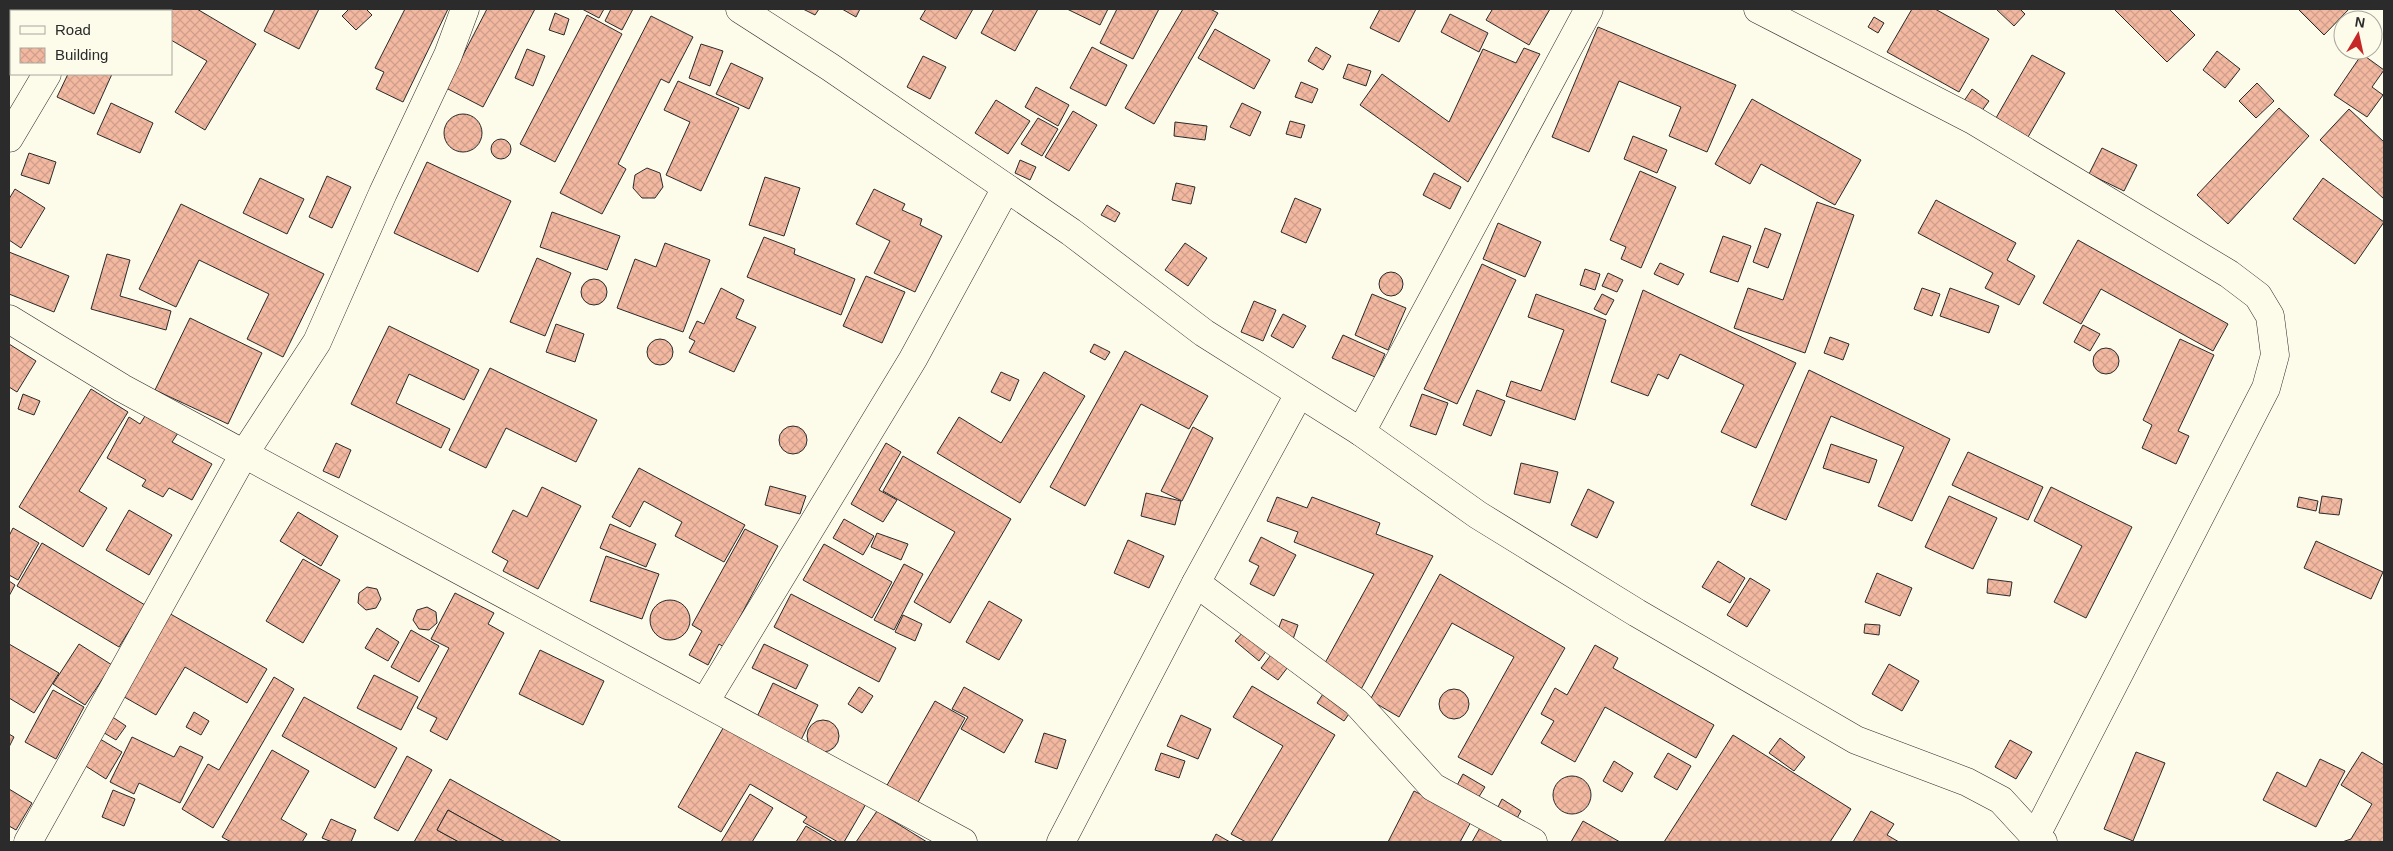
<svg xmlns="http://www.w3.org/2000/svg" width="2393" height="851" font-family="Arial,sans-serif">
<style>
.building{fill:url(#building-cross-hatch);stroke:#2b2b2b}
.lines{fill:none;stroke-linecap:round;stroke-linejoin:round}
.minor-casing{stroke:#2b2b2b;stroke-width:29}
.minor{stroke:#fdfbea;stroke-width:28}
</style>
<defs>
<pattern id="building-cross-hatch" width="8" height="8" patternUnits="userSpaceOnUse" patternTransform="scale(1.25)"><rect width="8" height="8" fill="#f2b8a0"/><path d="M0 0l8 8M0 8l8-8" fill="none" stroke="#d09e8a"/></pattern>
</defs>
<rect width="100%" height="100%" fill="#fdfbea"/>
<g class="building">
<polygon points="9,9 52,9 51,11 11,11"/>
<polygon points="99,9 197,9 256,44 205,130 175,112 207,61 171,40 171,11 98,11"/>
<polygon points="275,9 319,9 299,49 264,31"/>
<polygon points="349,9 366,9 372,15 356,30 342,16"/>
<polygon points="405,9 448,9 403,102 376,89 384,72 375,68"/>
<polygon points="487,9 535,9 483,107 446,88"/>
<polygon points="582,9 604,9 599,18"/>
<polygon points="611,9 633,9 622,30 605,21"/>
<polygon points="803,9 819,9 815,15"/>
<polygon points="842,9 860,9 856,17"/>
<polygon points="926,9 973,9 956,39 920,19"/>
<polygon points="994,9 1038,9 1015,51 981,33"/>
<polygon points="1067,9 1108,9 1100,25"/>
<polygon points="1117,9 1159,9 1133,59 1100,43"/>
<polygon points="1183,9 1210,9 1218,13 1154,124 1125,108"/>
<polygon points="1380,9 1416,9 1399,42 1370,28"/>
<polygon points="1490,9 1550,9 1529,45 1486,20 1492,10"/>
<polygon points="1912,9 1935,9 1989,39 1959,92 1887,52"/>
<polygon points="1996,9 2020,9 2025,14 2014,26"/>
<polygon points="2114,9 2169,9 2195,35 2167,62"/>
<polygon points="2298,9 2349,9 2324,35"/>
<polygon points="555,13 569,19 564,35 549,30"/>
<polygon points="1450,14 1488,33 1479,52 1441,32"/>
<polygon points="587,15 622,34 555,162 520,144"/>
<polygon points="651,16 693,37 669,83 661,79 618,164 626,169 602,214 560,193"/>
<polygon points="1874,17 1884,23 1878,33 1868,27"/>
<polygon points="1598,27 1736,85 1707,152 1669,136 1681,107 1619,81 1589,152 1552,137"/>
<polygon points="1215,29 1270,60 1254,89 1198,58"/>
<polygon points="9,33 11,36 11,49 9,51"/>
<polygon points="701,44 723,51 710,86 689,78"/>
<polygon points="1092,47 1127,65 1106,106 1070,88"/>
<polygon points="1316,47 1331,56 1323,70 1308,61"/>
<polygon points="1524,48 1540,54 1468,182 1360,105 1382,74 1449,122 1483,49 1516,63"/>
<polygon points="527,49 545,56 533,86 515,78"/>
<polygon points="2217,51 2240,69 2225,88 2203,70"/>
<polygon points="2362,54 2384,70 2372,87 2383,95 2367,117 2334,95"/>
<polygon points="2032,55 2065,73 2028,137 1996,118"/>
<polygon points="923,56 946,67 930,99 907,87"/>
<polygon points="731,63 763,78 749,109 716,94"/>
<polygon points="1348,64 1371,71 1366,86 1343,78"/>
<polygon points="68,74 112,74 94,114 57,97"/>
<polygon points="678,81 739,108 701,191 666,175 690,122 664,110"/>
<polygon points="1301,82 1318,89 1312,103 1295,97"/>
<polygon points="2257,83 2274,101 2256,118 2239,101"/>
<polygon points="1036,87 1069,105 1058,126 1025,107"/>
<polygon points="1972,89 1989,101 1981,112 1964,101"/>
<polygon points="1752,99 1861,160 1835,205 1761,164 1750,184 1715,164"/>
<polygon points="996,100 1030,121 1008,154 975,133"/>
<polygon points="111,103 153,123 140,153 97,134"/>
<polygon points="1242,103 1261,112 1250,136 1230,127"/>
<polygon points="2279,108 2309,136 2228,224 2197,195"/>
<polygon points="2349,109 2384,142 2384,199 2320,140"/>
<polygon points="1073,111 1097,125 1069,171 1045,157"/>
<circle cx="463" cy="133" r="19"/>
<polygon points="1038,118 1058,129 1042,156 1021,144"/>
<polygon points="1290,121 1305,125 1301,138 1286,134"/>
<polygon points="1175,122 1207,126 1205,140 1174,136"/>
<polygon points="1633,136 1667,150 1657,173 1624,159"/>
<circle cx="501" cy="149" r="10"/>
<polygon points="2102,148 2137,165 2124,191 2089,174"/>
<polygon points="29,153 56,162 49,184 21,175"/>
<polygon points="1020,160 1036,167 1030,180 1015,173"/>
<polygon points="427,162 511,201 478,272 394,233"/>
<polygon points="647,168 660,173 663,187 655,198 642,198 633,188 635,175"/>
<polygon points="1640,171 1676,187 1641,268 1621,259 1626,247 1610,240"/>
<polygon points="1434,173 1461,187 1450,209 1423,195"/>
<polygon points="327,176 351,187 332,228 309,217"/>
<polygon points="765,177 800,188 784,236 749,225"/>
<polygon points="260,178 304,199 287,234 243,213"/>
<polygon points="2323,178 2384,222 2355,264 2293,219"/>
<polygon points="1176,183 1195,187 1191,204 1172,200"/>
<polygon points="15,189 45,208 21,248 9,240 9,199"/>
<polygon points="874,189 905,204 902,210 922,219 920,225 942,236 915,292 874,273 890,241 856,224"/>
<polygon points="1295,198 1321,209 1306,243 1281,232"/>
<polygon points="1936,200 2016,243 2007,260 2035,276 2019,305 1985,288 1993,273 1918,233"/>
<polygon points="1817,202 1854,215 1805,353 1734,328 1748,288 1783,300"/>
<polygon points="181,204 324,274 283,357 247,339 269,294 199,260 176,307 139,289"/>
<polygon points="1107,205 1120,213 1115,222 1101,215"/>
<polygon points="552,212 620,236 607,270 540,247"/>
<polygon points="1498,223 1541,242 1525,277 1483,259"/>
<polygon points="1765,228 1781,234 1768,268 1753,262"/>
<polygon points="1723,236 1751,246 1738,282 1710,272"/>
<polygon points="764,237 795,249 794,254 855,279 841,315 747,277"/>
<polygon points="2078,240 2228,324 2213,351 2101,289 2081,324 2043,303"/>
<polygon points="665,243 710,260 683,332 617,308 635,259 656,267"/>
<polygon points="1185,243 1207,258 1188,286 1165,270"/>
<polygon points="9,252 69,276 54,312 9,294"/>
<polygon points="107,254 130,260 120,296 171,311 166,330 91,309"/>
<polygon points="537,258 571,273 545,336 510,322"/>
<polygon points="1660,263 1684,274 1678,285 1654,274"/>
<polygon points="1482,264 1516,280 1457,404 1424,389"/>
<polygon points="1585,269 1600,274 1595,290 1580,285"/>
<circle cx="1391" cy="284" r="12"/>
<polygon points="1608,273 1623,280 1617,292 1602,286"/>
<polygon points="866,276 905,292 882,343 843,326"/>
<circle cx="594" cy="292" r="13"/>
<polygon points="721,288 744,300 736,318 756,327 734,372 689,352 695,341 689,338 697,321 704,324"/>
<polygon points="1922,288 1940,294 1932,316 1914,309"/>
<polygon points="1950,288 1999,306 1989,333 1940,316"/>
<polygon points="1643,290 1796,363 1756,448 1721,432 1744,385 1680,354 1668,379 1658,374 1648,396 1611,382"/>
<polygon points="1372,294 1406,308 1388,350 1355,335"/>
<polygon points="1536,294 1606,320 1575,420 1506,396 1511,381 1541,391 1564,330 1528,317"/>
<polygon points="1602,294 1614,300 1606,315 1594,309"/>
<polygon points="1254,301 1276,310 1263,341 1241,332"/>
<polygon points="1283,314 1306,326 1293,348 1271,336"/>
<polygon points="190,318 262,353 228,424 155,390"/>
<polygon points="556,324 584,334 575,362 546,352"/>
<polygon points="2083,325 2100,334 2090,351 2074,342"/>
<polygon points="389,326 479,370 464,400 409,374 396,403 450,429 441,448 351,404"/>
<polygon points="1343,335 1385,354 1375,377 1332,358"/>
<polygon points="1830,337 1849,344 1843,360 1824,353"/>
<circle cx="660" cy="352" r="13"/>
<polygon points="2180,339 2214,355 2178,431 2189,436 2176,464 2142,448 2152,425 2143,420"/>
<polygon points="9,344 36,361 17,392 9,387"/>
<polygon points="1094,344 1110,352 1105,360 1090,352"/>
<circle cx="2106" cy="361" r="13"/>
<polygon points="1125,351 1208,396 1189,429 1141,404 1085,506 1050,487"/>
<polygon points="490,368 597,420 576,462 506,428 486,468 449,450"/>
<polygon points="1809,370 1950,439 1912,521 1878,506 1904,447 1831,416 1786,520 1751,505"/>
<polygon points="1001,372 1019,380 1010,401 991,392"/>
<polygon points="1044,372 1085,396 1020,503 937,453 959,417 1001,443"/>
<polygon points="91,389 128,412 79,491 107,508 83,547 19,507"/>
<polygon points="1477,390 1505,401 1491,436 1463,425"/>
<polygon points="23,394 40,401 34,415 18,409"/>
<polygon points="1422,394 1448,403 1436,435 1410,426"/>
<polygon points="145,416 178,433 172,442 212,464 192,500 169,488 163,497 142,486 146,480 107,458 129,417 140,424"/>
<circle cx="793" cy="440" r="14"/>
<polygon points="1193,427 1213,438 1182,501 1161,491"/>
<polygon points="336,443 351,450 339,478 323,471"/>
<polygon points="886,443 901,452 879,490 897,500 883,522 851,504"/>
<polygon points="1831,444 1877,460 1869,483 1823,468"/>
<polygon points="1968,452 2043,487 2028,520 1952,485"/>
<polygon points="903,456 1011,519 950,623 914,602 955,532 883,491"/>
<polygon points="1521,463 1558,472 1550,503 1514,494"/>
<polygon points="639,468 745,525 724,562 675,536 682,522 644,501 630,527 612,517"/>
<polygon points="770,486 806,496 800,514 765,505"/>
<polygon points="542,487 581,506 538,589 503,571 508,561 492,552 513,510 527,517"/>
<polygon points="2051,487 2132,527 2086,618 2054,602 2082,546 2034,521"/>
<polygon points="1588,489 1614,502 1597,538 1571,525"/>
<polygon points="1146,493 1181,501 1175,525 1141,516"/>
<polygon points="1949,496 1997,518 1973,569 1925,547"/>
<polygon points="2322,496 2342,499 2339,515 2319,513"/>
<polygon points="1277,497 1307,508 1312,497 1380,523 1376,534 1433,556 1358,695 1320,672 1374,574 1294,542 1298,532 1267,521"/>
<polygon points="2299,497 2318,501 2316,511 2297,507"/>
<polygon points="129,510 172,535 149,575 106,550"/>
<polygon points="298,512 338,536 321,566 280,541"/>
<polygon points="844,519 874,536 863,555 833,538"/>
<polygon points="610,524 656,544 646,567 600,548"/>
<polygon points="13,528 39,543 18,580 9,575 9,536"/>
<polygon points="745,529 778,546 724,647 719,644 708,665 689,655 702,631 692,625"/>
<polygon points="877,533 908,544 901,560 871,547"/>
<polygon points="1261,537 1296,555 1274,596 1250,584 1259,566 1249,561"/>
<polygon points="1128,540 1164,556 1149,588 1114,573"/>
<polygon points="2316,541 2383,572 2371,599 2304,568"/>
<polygon points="42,543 145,605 119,647 17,586"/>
<polygon points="824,544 892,582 872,618 803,580"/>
<polygon points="606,556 659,574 642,619 590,601"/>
<polygon points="303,559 340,580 303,643 266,621"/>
<polygon points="1718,561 1745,578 1730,603 1702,587"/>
<polygon points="904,564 923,574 894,630 874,620"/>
<polygon points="1877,573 1912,588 1900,616 1865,602"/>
<polygon points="1440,574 1565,648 1492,775 1458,757 1514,657 1452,623 1399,717 1370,700"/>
<polygon points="1750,578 1770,590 1747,627 1727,615"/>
<polygon points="1988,579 2012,582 2010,596 1987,593"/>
<polygon points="9,581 15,585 9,596"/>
<polygon points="367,587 377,589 381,599 376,608 366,610 358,603 359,593"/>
<polygon points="455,593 494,613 488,624 504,633 447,740 430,731 437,718 417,708 449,648 431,639"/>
<polygon points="791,594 896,648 879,682 774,627"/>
<circle cx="670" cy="620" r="20"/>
<polygon points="989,601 1022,620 999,660 966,642"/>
<polygon points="427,607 436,612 437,623 429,630 419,629 413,620 417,610"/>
<polygon points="167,612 267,669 247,703 185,667 156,715 119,694"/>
<polygon points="903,615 922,624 915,641 895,632"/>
<polygon points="1282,619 1298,625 1291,645 1275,638"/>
<polygon points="1865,624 1880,625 1879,635 1864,633"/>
<polygon points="377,628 399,642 388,661 365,648"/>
<polygon points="411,630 439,646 419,682 391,667"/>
<polygon points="1244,631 1267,650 1259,661 1235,641"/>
<polygon points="9,644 59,673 34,713 9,698"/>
<polygon points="79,644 112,665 85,705 53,684"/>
<polygon points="764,644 808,665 796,689 752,668"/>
<polygon points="1595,645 1618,658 1613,668 1714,725 1696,758 1605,707 1575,762 1541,743 1554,721 1541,714 1555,688 1567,695"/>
<polygon points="540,650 604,681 583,725 519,694"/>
<polygon points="1274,651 1291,663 1278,680 1261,668"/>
<polygon points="1889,664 1919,681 1902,711 1872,694"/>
<polygon points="374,675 418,697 401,730 357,708"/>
<polygon points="274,677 294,689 213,828 182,809 208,764 219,770"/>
<polygon points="773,683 818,705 801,740 756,719"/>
<polygon points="1252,686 1335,735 1271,842 1246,842 1231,834 1283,746 1233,717"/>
<polygon points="859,687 873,696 862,713 848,704"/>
<polygon points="964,687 1023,720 1004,753 961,729 968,717 952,709"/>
<circle cx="1454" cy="704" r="15"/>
<polygon points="53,690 84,707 56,759 25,742"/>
<polygon points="1325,691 1353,708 1344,721 1317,703"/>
<polygon points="304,697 397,748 375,788 282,736"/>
<polygon points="935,701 965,718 917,804 886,787"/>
<polygon points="194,712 209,721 201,735 186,727"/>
<polygon points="1181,715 1211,729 1198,759 1167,746"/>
<polygon points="111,716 126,726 116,740 101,731"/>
<circle cx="823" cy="736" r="16"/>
<polygon points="726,723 866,804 844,842 838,842 803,822 807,817 750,784 721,832 678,807"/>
<polygon points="1044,733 1066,740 1057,769 1035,762"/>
<polygon points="9,734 14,737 9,747"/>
<polygon points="1733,735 1851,809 1830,842 1664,842"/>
<polygon points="132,737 174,757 180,746 203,757 180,803 139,783 134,794 110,782"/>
<polygon points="1780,738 1805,757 1794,771 1769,753"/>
<polygon points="100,739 122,752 106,779 84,765"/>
<polygon points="2010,740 2032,752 2016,779 1995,767"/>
<polygon points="272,750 309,771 281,819 307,834 302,842 231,842 222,837"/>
<polygon points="2136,752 2165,763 2133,841 2104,829"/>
<polygon points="2362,752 2384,765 2384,842 2342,842 2351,839 2372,804 2341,785"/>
<polygon points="1161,753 1185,761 1179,778 1155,770"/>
<polygon points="1668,753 1691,766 1677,790 1654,777"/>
<polygon points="407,756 432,770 398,831 374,818"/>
<polygon points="2320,759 2345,771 2316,827 2263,800 2277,772 2306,787"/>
<polygon points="1614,761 1633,773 1622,792 1603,781"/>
<polygon points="1463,774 1485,787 1475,803 1454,791"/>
<circle cx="1572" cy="795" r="19"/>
<polygon points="450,779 562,842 505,842 448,810 437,830 459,842 414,842"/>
<polygon points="9,789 32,803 16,830 9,826"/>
<polygon points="113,790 135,799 124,826 102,817"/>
<polygon points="1414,791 1472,820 1460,842 1388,842"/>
<polygon points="750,794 773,808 752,842 721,842"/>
<polygon points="1502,799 1521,811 1516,820 1497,809"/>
<polygon points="448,810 505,842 459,842 437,830"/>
<polygon points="877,811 927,842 856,842"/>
<polygon points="1871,811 1894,824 1887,835 1899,842 1853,842"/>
<polygon points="331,819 356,830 351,842 332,842 322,838"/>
<polygon points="1583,821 1620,842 1571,842"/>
<polygon points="806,826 833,842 796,842"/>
<polygon points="1481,826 1514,842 1472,842"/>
<polygon points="1216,834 1230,842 1212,842"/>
</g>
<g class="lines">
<g class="minor-casing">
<g id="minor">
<polyline points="740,9 830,67 1071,232 1204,333 1361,432 1478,515 1637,613 1856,740 1967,782 2001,800 2035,837 2043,842"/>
<polyline points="1758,9 1973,120 2229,274 2258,296 2270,316 2275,355 2266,388 2035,837"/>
<polyline points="83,11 85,9"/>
<polyline points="9,138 47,74"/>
<polyline points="9,319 122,388 963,842"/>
<polyline points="1361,432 1589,9"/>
<polyline points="1196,583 1356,702 1433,787 1533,842"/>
<polyline points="705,702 913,359 1006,188"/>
<polyline points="28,842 244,454 317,342 383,193 448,55 465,9"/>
<polyline points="1061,842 1196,583 1299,394"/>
</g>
</g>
<use href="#minor" class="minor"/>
</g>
<rect width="2393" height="851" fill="none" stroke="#2b2b2b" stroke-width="20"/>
<rect x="10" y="10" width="162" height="65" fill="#fdfbea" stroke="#a9a89e"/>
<rect x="20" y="26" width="25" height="8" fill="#fdfbea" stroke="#a9a89e"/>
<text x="55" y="35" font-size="15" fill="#2b2b2b">Road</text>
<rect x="20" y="48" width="25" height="15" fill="url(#building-cross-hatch)" stroke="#a9a89e"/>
<text x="55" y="60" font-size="15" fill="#2b2b2b">Building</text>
<g transform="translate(2358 35) rotate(9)"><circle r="24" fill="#fdfbea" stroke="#a9a89e"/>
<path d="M0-4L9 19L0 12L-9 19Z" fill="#c62828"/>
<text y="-8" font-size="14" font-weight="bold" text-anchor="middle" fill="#2b2b2b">N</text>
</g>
</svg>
